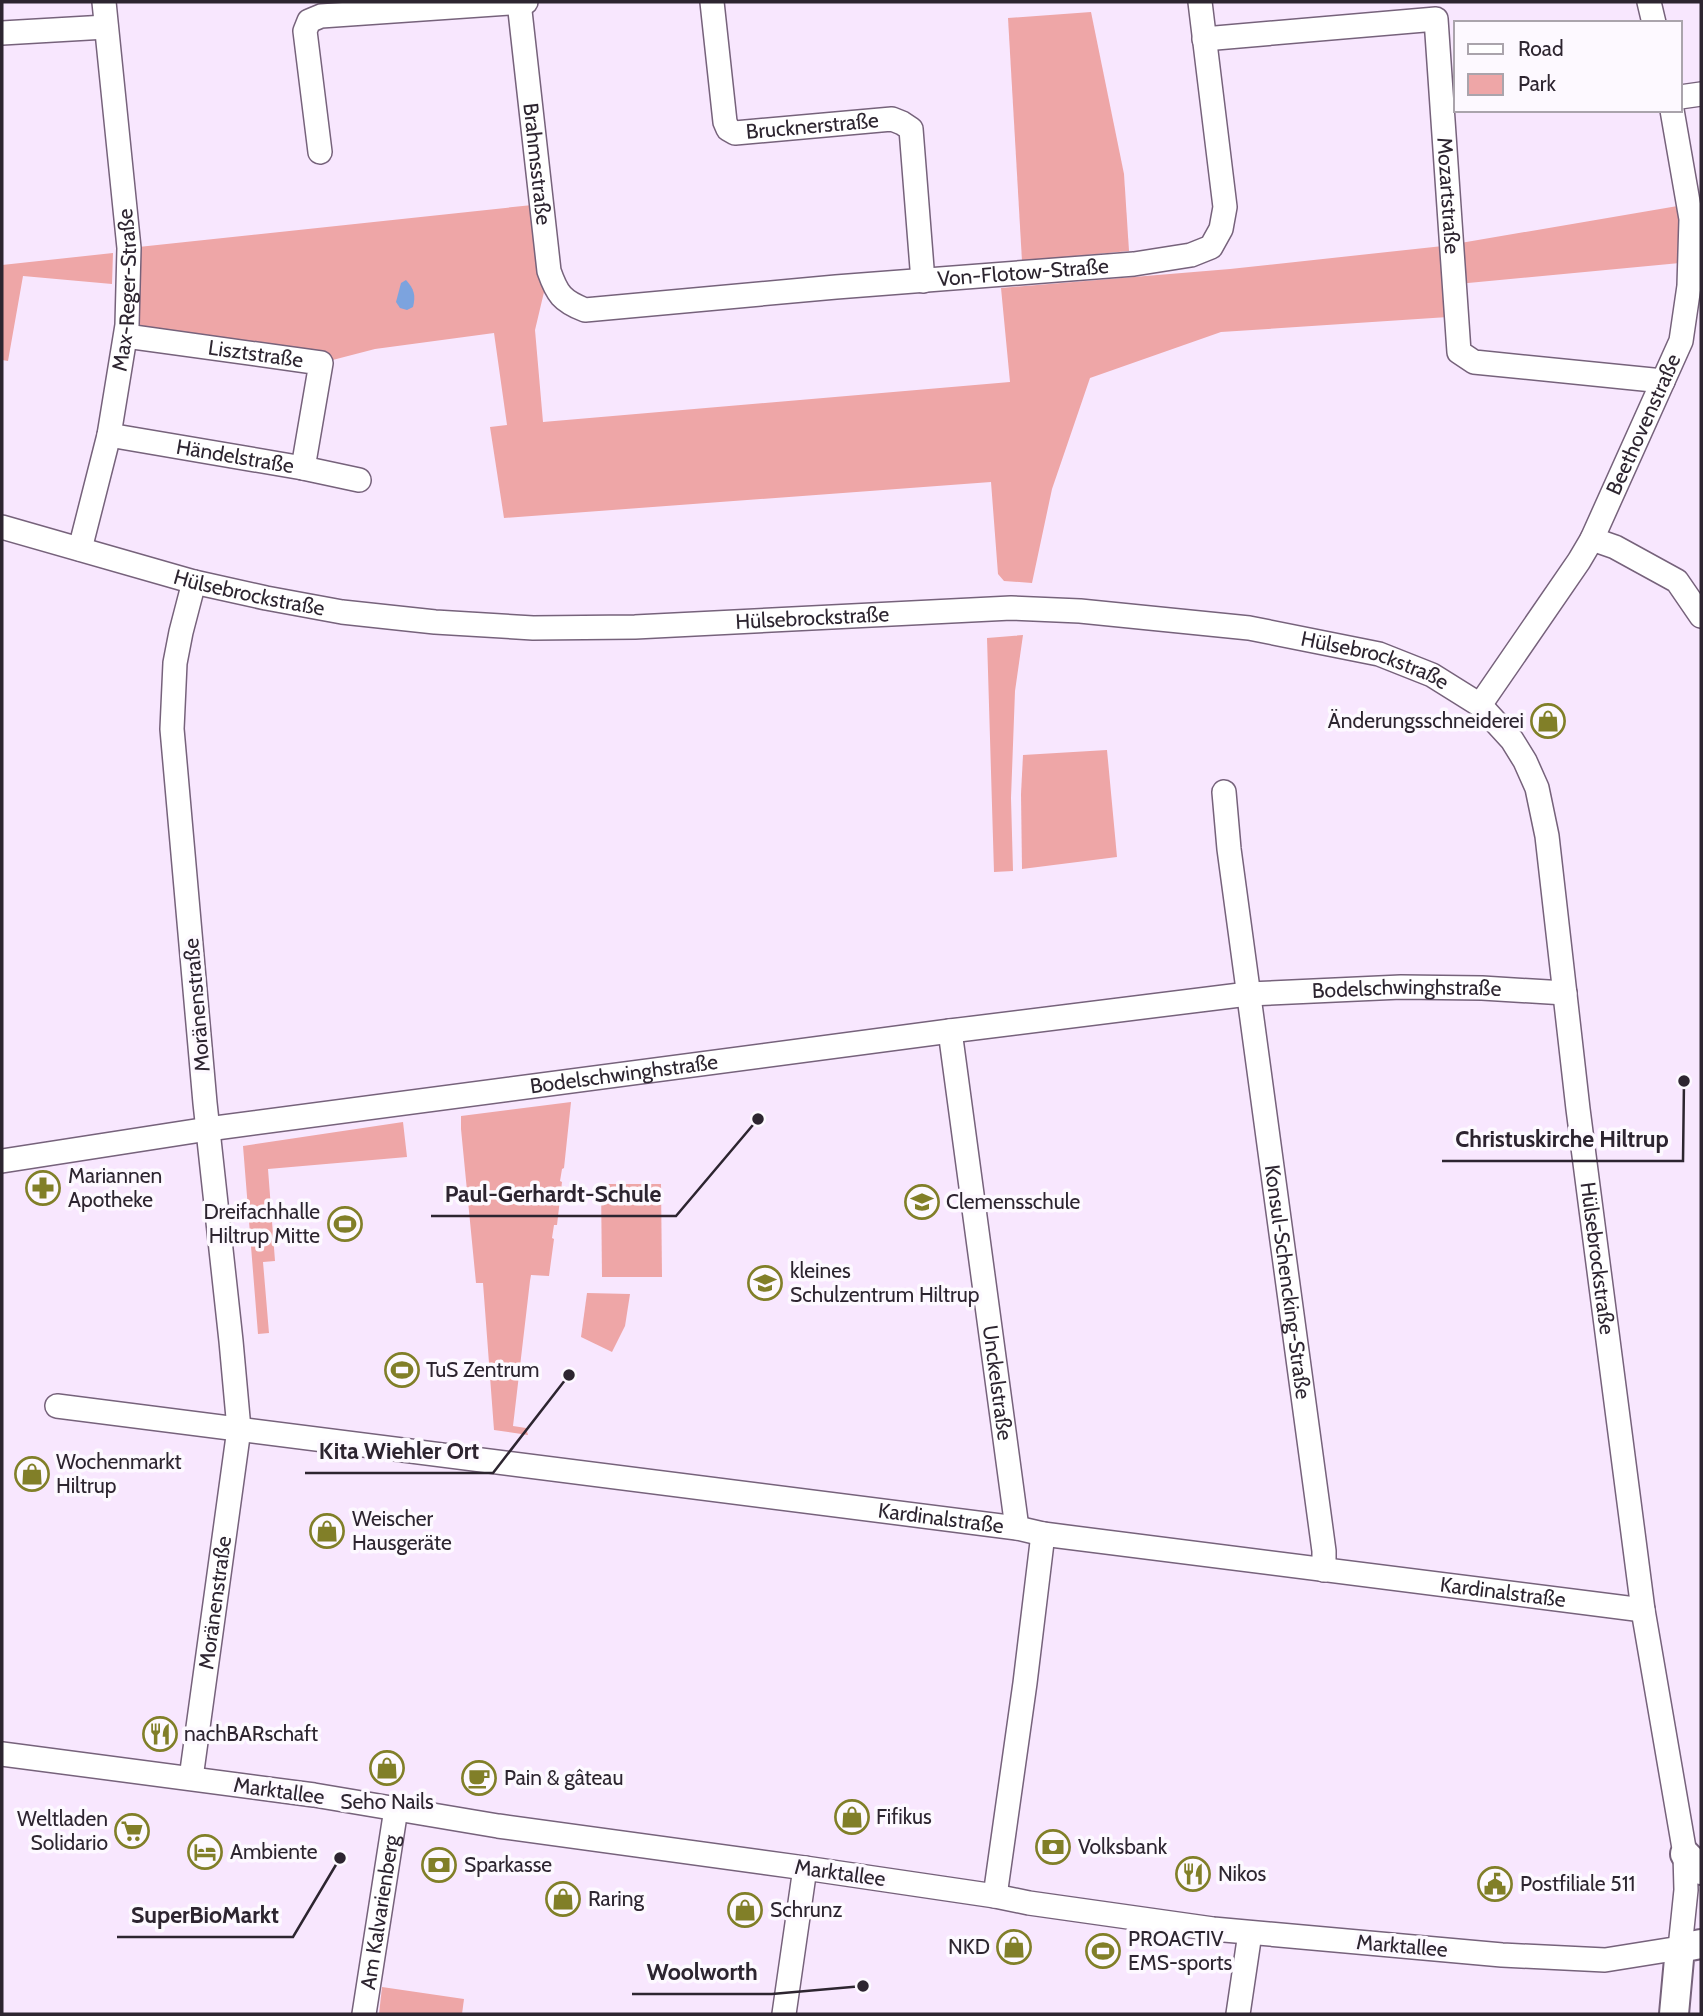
<svg xmlns="http://www.w3.org/2000/svg" width="1703" height="2016" font-family="Cabin,sans-serif">
<style>
.green{fill:#eea6a7}
.water{fill:#7ca3de}
.lines{fill:none;stroke-linecap:round;stroke-linejoin:round}
.minor-casing{stroke:#76627b;stroke-width:26}
.major-casing{stroke:#76627b;stroke-width:32}
.minor{stroke:#fff;stroke-width:23}
.major{stroke:#fff;stroke-width:28}
.labels{text-anchor:middle;stroke-width:7;stroke-linejoin:round;paint-order:stroke}
.street-label{font-size:21px;fill:#2d2530;stroke:#fdf9ff}
.poi-label{font-size:21px;fill:#2d2530;stroke:#fdf9ff;text-anchor:start}
.leader{fill:none;stroke:#2d2530;stroke-width:2.5}
.callout-dot{fill:#2d2530;stroke:#fdf9ff;stroke-width:2.5}
.callout-label{font-size:23px;text-anchor:middle;font-weight:bold;fill:#2d2530;stroke:#fdf9ff;stroke-width:7;stroke-linejoin:round;paint-order:stroke}
</style>
<rect width="100%" height="100%" fill="#f8e7fe"/>
<g class="green">
<polygon points="1091,12 1124,174 1129,251 1022,261 1008,18"/>
<polygon points="1701,202 1701,261 1447,285 1448,317 1221,332 1090,378 1052,489 1032,583 1004,581 998,574 991,482 504,518 490,427 507,425 494,333 375,349 321,363 126,336 129,248 542,204 549,271 535,330 543,422 1010,382 1001,288 1230,269 1443,246"/>
<polygon points="113,253 112,284 23,276 8,361 2,360 2,265"/>
<polygon points="1023,635 1015,691 1011,798 1013,871 994,872 987,638"/>
<polygon points="1107,750 1117,857 1022,869 1021,794 1023,755"/>
<polygon points="571,1102 564,1168 562,1169 560,1181 562,1182 557,1225 554,1225 552,1238 554,1239 549,1276 531,1275 530,1281 513,1426 526,1428 528,1435 494,1430 483,1283 476,1283 461,1129 461,1116"/>
<polygon points="403,1122 407,1157 268,1169 275,1261 263,1262 269,1333 258,1334 243,1146"/>
<polygon points="601,1184 661,1184 662,1277 602,1277"/>
<polygon points="587,1293 630,1294 625,1326 612,1352 581,1337"/>
<polygon points="382,1987 464,1999 462,2014 379,2014"/>
</g>
<path class="water" d="M406,280C414,289 416,295 413,307L407,310L400,308L396,302L401,283Z"/>
<g class="lines">
<g class="minor-casing">
<g id="minor">
<path id="s1" d="M519,2L549,271C557,294 562,301 585,310L836,287L1134,264L1191,255L1211,247L1221,229L1225,207L1200,2"/>
<path id="s2" d="M712,2L725,122L728,129L735,133L892,119L902,123L911,129L923,281"/>
<polyline points="1649,2 1654,23"/>
<polyline points="2,33 106,27"/>
<path id="s3" d="M1204,39L1436,19L1459,352L1474,362L1663,381"/>
<polyline points="1680,97 1701,94"/>
<polyline points="320,152 305,31 309,21 321,16 526,2"/>
<path id="s4" d="M126,336L321,363L303,468"/>
<path id="s5" d="M109,435L303,468L359,480"/>
<path id="s6" d="M2,527L194,582L266,598L342,612L435,622L533,628L635,627L1011,608L1080,611L1249,628L1379,654L1432,675L1480,705L1512,740L1525,761L1537,788L1547,836L1578,1109L1643,1610L1685,1854L1686,1890L1680,1948L1605,1960L1502,1955L1213,1929L1029,1903L995,1896L805,1868L498,1826L314,1795L2,1754"/>
<polyline points="1592,539 1615,547 1677,581 1701,616"/>
<path id="s7" d="M80,549L109,435L127,325L129,248L104,2"/>
<path id="s8" d="M1480,705L1579,561L1592,539L1681,341L1689,286L1691,219L1672,110"/>
<path id="s9" d="M1224,792L1229,849L1324,1551V1570"/>
<path id="s10" d="M950,1031L1017,1528"/>
<path id="s11" d="M2,1161L208,1129L950,1031L1248,994L1401,987L1482,988L1565,993"/>
<path id="s12" d="M57,1406L1017,1528L1043,1534L1643,1610"/>
<path id="s13" d="M191,1778L239,1429L231,1341L205,1103L172,729L175,663L181,632L194,582"/>
<polyline points="995,1896 1025,1683 1043,1534"/>
<path id="s14" d="M364,2014L396,1809"/>
<polyline points="784,2014 805,1868"/>
<polyline points="1238,2014 1250,1933"/>
</g>
</g>
<g class="major-casing">
<g id="major">
<polyline points="1685,1854 1701,1870"/>
<polyline points="1674,2014 1680,1948 1701,1944"/>
</g>
</g>
<use href="#minor" class="minor"/>
<use href="#major" class="major"/>
</g>
<defs>
<g id="shop-ring" transform="scale(1.75)"><circle r="9.5" fill="#fdf9ff" stroke="#817f28" stroke-width="1.5"/><path d="M-5-2.5h2.3a2.7 3.5 0 0 1 5.4 0H5L5.5 6h-11ZM-1.5-2.5h3a1.5 2.3 0 0 0-3 0Z" fill="#817f28"/></g>
<g id="pharmacy-ring" transform="scale(1.75)"><circle r="9.5" fill="#fdf9ff" stroke="#817f28" stroke-width="1.5"/><path d="M-2-6h4v4h4v4h-4v4h-4v-4h-4v-4h4Z" fill="#817f28"/></g>
<g id="school-ring" transform="scale(1.75)"><circle r="9.5" fill="#fdf9ff" stroke="#817f28" stroke-width="1.5"/><path d="M0-5L7-2L0 1L-7-2ZM-4 1L0 2.5L4 1V4Q0 6-4 4Z" fill="#817f28"/></g>
<g id="stadium-ring" transform="scale(1.75)"><circle r="9.5" fill="#fdf9ff" stroke="#817f28" stroke-width="1.5"/><path d="M0-5a6.5 5 0 1 0 0 10a6.5 5 0 1 0 0-10ZM-3.5-1.8h7v3.6h-7Z" fill="#817f28"/></g>
<g id="restaurant-ring" transform="scale(1.75)"><circle r="9.5" fill="#fdf9ff" stroke="#817f28" stroke-width="1.5"/><path d="M-5-6h1v4h1v-4h1v4h1v-4h1v5L-1.5 .5V6h-2V.5L-5-1ZM5-6V6H3V1.5H1.5Q1.5-4 5-6Z" fill="#817f28"/></g>
<g id="cafe-ring" transform="scale(1.75)"><circle r="9.5" fill="#fdf9ff" stroke="#817f28" stroke-width="1.5"/><path d="M-5.5-4.5H6V0H3Q3 3.5 0 3.5H-2.5Q-5.5 3.5-5.5 0ZM3-3.2v2h1.7v-2ZM-6 4.5H4V6H-6Z" fill="#817f28"/></g>
<g id="supermarket-ring" transform="scale(1.75)"><circle r="9.5" fill="#fdf9ff" stroke="#817f28" stroke-width="1.5"/><path d="M-6-5.5h2.5l.6 2H6L4.5 2H-2.5L-4.4-4H-6ZM-1.5 3.2a1.3 1.3 0 1 0 .1 0ZM3 3.2a1.3 1.3 0 1 0 .1 0Z" fill="#817f28"/></g>
<g id="bank-ring" transform="scale(1.75)"><circle r="9.5" fill="#fdf9ff" stroke="#817f28" stroke-width="1.5"/><path d="M-6-4H6V4H-6ZM0-2.3a2.3 2.3 0 1 0 0 4.6a2.3 2.3 0 1 0 0-4.6Z" fill="#817f28"/></g>
<g id="hotel-ring" transform="scale(1.75)"><circle r="9.5" fill="#fdf9ff" stroke="#817f28" stroke-width="1.5"/><path d="M-6-4.5h1.5V1H6V5H4.5V3h-9V5H-6ZM-4 0a1.8 1.8 0 1 1 3.6 0ZM.5 0V-2.5h3Q6-2.5 6 0Z" fill="#817f28"/></g>
<g id="civic-ring" transform="scale(1.75)"><circle r="9.5" fill="#fdf9ff" stroke="#817f28" stroke-width="1.5"/><path d="M-.6-6.5H3V-4.5H.6V-3L4-1V1h2V6H-6V1h2V-1L-.6-3ZM-1.2 2.5V6h2.4V2.5Z" fill="#817f28"/></g>
</defs>
<g fill-rule="evenodd">
<use href="#shop-ring" x="1548" y="721"/>
<use href="#pharmacy-ring" x="43" y="1188"/>
<use href="#school-ring" x="922" y="1202"/>
<use href="#stadium-ring" x="345" y="1224"/>
<use href="#school-ring" x="765" y="1283"/>
<use href="#stadium-ring" x="402" y="1370"/>
<use href="#shop-ring" x="32" y="1474"/>
<use href="#shop-ring" x="327" y="1531"/>
<use href="#restaurant-ring" x="160" y="1734"/>
<use href="#shop-ring" x="387" y="1768"/>
<use href="#cafe-ring" x="479" y="1778"/>
<use href="#shop-ring" x="852" y="1817"/>
<use href="#supermarket-ring" x="132" y="1831"/>
<use href="#bank-ring" x="1053" y="1847"/>
<use href="#hotel-ring" x="205" y="1852"/>
<use href="#bank-ring" x="439" y="1865"/>
<use href="#restaurant-ring" x="1193" y="1874"/>
<use href="#civic-ring" x="1495" y="1884"/>
<use href="#shop-ring" x="563" y="1899"/>
<use href="#shop-ring" x="745" y="1910"/>
<use href="#shop-ring" x="1014" y="1947"/>
<use href="#stadium-ring" x="1103" y="1951"/>
</g>
<g class="labels">
<g class="street-label">
<text dy="7" stroke="none"><textPath href="#s2" startOffset="214">Brucknerstraße</textPath></text>
<text dy="7" stroke="none"><textPath href="#s1" startOffset="163">Brahmsstraße</textPath></text>
<text dy="7" stroke="none"><textPath href="#s3" startOffset="410">Mozartstraße</textPath></text>
<text dy="7" stroke="none"><textPath href="#s1" startOffset="766">Von-Flotow-Straße</textPath></text>
<text dy="7" stroke="none"><textPath href="#s7" startOffset="264">Max-Reger-Straße</textPath></text>
<text dy="7" stroke="none"><textPath href="#s4" startOffset="131">Lisztstraße</textPath></text>
<text dy="7" stroke="none"><textPath href="#s8" startOffset="326">Beethovenstraße</textPath></text>
<text dy="7" stroke="none"><textPath href="#s5" startOffset="128">Händelstraße</textPath></text>
<text dy="7" stroke="none"><textPath href="#s6" startOffset="256">Hülsebrockstraße</textPath></text>
<text dy="7" stroke="none"><textPath href="#s6" startOffset="822">Hülsebrockstraße</textPath></text>
<text dy="7" stroke="none"><textPath href="#s6" startOffset="1390">Hülsebrockstraße</textPath></text>
<text dy="7" stroke="none"><textPath href="#s11" startOffset="1416">Bodelschwinghstraße</textPath></text>
<text transform="translate(197 1005) rotate(-95)" y="7">Moränenstraße</text>
<text dy="7" stroke="none"><textPath href="#s11" startOffset="628">Bodelschwinghstraße</textPath></text>
<text dy="7" stroke="none"><textPath href="#s6" startOffset="2082">Hülsebrockstraße</textPath></text>
<text dy="7" stroke="none"><textPath href="#s9" startOffset="494">Konsul-Schencking-Straße</textPath></text>
<text dy="7" stroke="none"><textPath href="#s10" startOffset="355">Unckelstraße</textPath></text>
<text dy="7" stroke="none"><textPath href="#s12" startOffset="891">Kardinalstraße</textPath></text>
<text dy="7" stroke="none"><textPath href="#s12" startOffset="1458">Kardinalstraße</textPath></text>
<text dy="7" stroke="none"><textPath href="#s13" startOffset="177">Moränenstraße</textPath></text>
<text transform="translate(279 1791) rotate(8)" y="7">Marktallee</text>
<text transform="translate(840 1873) rotate(8)" y="7">Marktallee</text>
<text dy="7" stroke="none"><textPath href="#s14" startOffset="103">Am Kalvarienberg</textPath></text>
<text transform="translate(1402 1946) rotate(5)" y="7">Marktallee</text>
</g>
<g class="poi-label">
<text x="1524" y="728" text-anchor="end">Änderungsschneiderei</text>
<text x="68" y="1183">Mariannen<tspan x="68" dy="24">Apotheke</tspan></text>
<text x="946" y="1209">Clemensschule</text>
<text x="320" y="1219" text-anchor="end">Dreifachhalle<tspan x="320" dy="24">Hiltrup Mitte</tspan></text>
<text x="790" y="1278">kleines<tspan x="790" dy="24">Schulzentrum Hiltrup</tspan></text>
<text x="426" y="1377">TuS Zentrum</text>
<text x="56" y="1469">Wochenmarkt<tspan x="56" dy="24">Hiltrup</tspan></text>
<text x="352" y="1526">Weischer<tspan x="352" dy="24">Hausgeräte</tspan></text>
<text x="184" y="1741">nachBARschaft</text>
<text x="504" y="1785">Pain &amp; gâteau</text>
<text x="387" y="1809" text-anchor="middle">Seho Nails</text>
<text x="876" y="1824">Fifikus</text>
<text x="108" y="1826" text-anchor="end">Weltladen<tspan x="108" dy="24">Solidario</tspan></text>
<text x="1078" y="1854">Volksbank</text>
<text x="230" y="1859">Ambiente</text>
<text x="464" y="1872">Sparkasse</text>
<text x="1218" y="1881">Nikos</text>
<text x="1520" y="1891">Postfiliale 511</text>
<text x="588" y="1906">Raring</text>
<text x="770" y="1917">Schrunz</text>
<text x="1128" y="1946">PROACTIV<tspan x="1128" dy="24">EMS-sports</tspan></text>
<text x="990" y="1954" text-anchor="end">NKD</text>
</g>
</g>
<path class="leader" d="M1684 1081L1683 1161H1442M758 1119L676 1216H431M569 1375L493 1473H305M340 1858L293 1937H117M863 1986L772 1994H632"/>
<g class="callout-dot">
<circle cx="1684" cy="1081" r="7"/>
<circle cx="758" cy="1119" r="7"/>
<circle cx="569" cy="1375" r="7"/>
<circle cx="340" cy="1858" r="7"/>
<circle cx="863" cy="1986" r="7"/>
</g>
<g class="callout-label">
<text x="1562" y="1147">Christuskirche Hiltrup</text>
<text x="553" y="1202">Paul-Gerhardt-Schule</text>
<text x="399" y="1459">Kita Wiehler Ort</text>
<text x="205" y="1923">SuperBioMarkt</text>
<text x="702" y="1980">Woolworth</text>
</g>
<rect width="1703" height="2016" fill="none" stroke="#2d2530" stroke-width="7"/>
<rect x="1454" y="21" width="228" height="91" fill="#fdf9ff" stroke="#aaa4ac" stroke-width="2"/>
<rect x="1468" y="44" width="35" height="10" fill="#ffffff" stroke="#aaa4ac" stroke-width="2"/>
<text x="1518" y="56" font-size="21" fill="#2d2530">Road</text>
<rect x="1468" y="74" width="35" height="21" fill="#eea6a7" stroke="#aaa4ac" stroke-width="2"/>
<text x="1518" y="91" font-size="21" fill="#2d2530">Park</text>
</svg>
